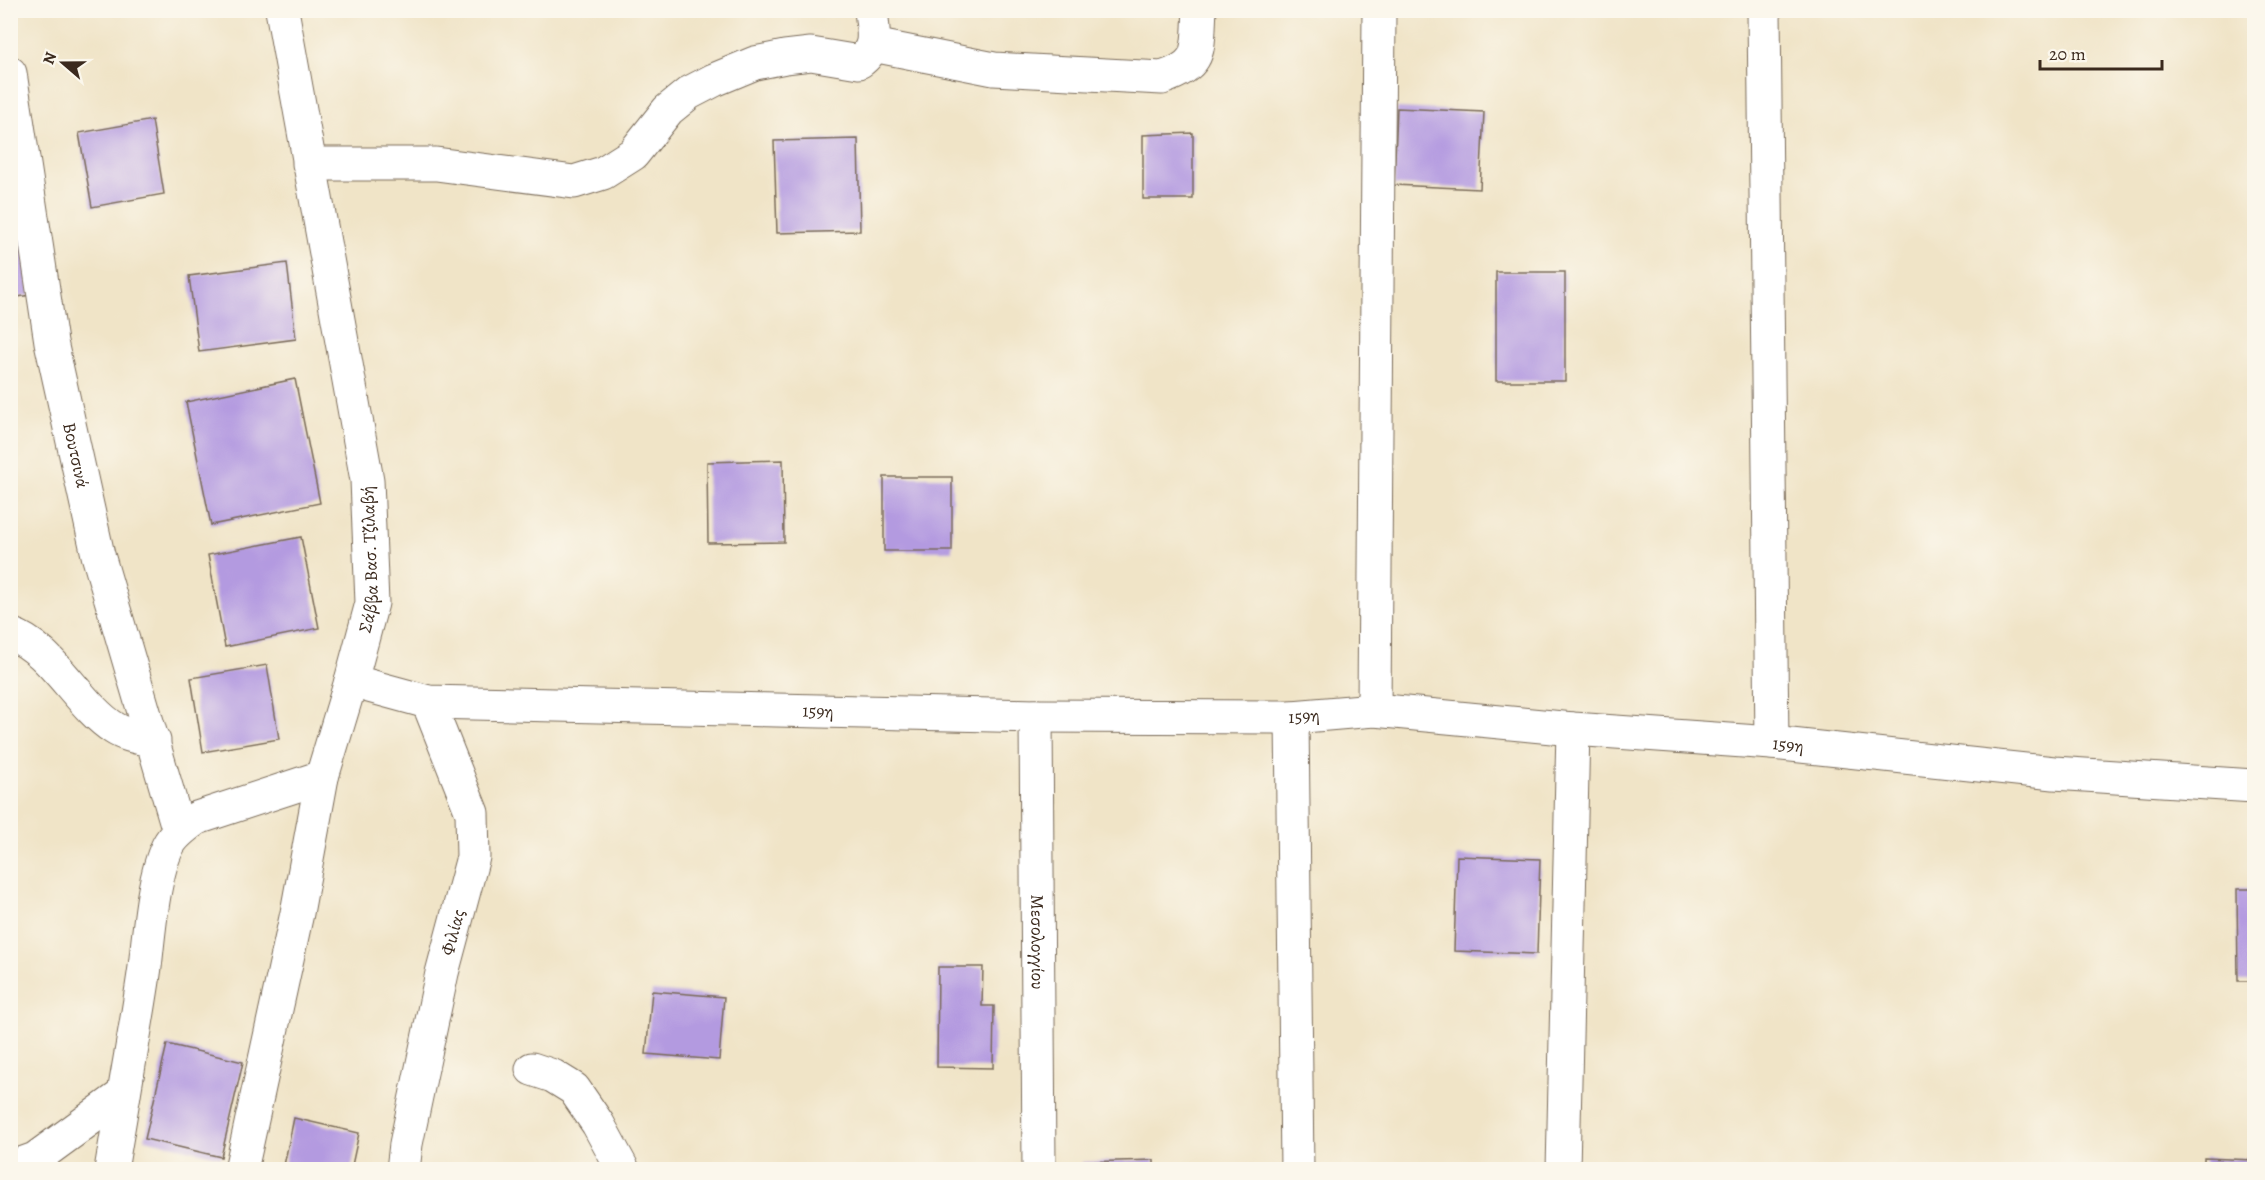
<svg xmlns="http://www.w3.org/2000/svg" width="2265" height="1180" font-family="Alegreya,serif">
<style>
.building{fill:#b39ae0}
.lines{fill:none;stroke-linecap:round;stroke-linejoin:round}
.minor-casing{stroke:#7a6b59;stroke-width:35}
.minor{stroke:#fff;stroke-width:33}
.labels{text-anchor:middle;stroke-width:4.5;stroke-linejoin:round;paint-order:stroke}
.street-label{font-size:18px;fill:#3b2a1e;stroke:#fbf7ec}
</style>
<rect width="100%" height="100%" fill="#fbf7ec"/>
<filter id="ink" filterUnits="userSpaceOnUse"><feTurbulence type="fractalNoise" baseFrequency=".0167" numOctaves="2"/><feDisplacementMap in="SourceGraphic" scale="12" xChannelSelector="R" yChannelSelector="G"/><feConvolveMatrix kernelMatrix="1 2 1 2 8 2 1 2 1" color-interpolation-filters="sRGB"/></filter>
<filter id="wash" filterUnits="userSpaceOnUse"><feTurbulence type="fractalNoise" baseFrequency=".008" numOctaves="4" result="noise"/><feDisplacementMap in="SourceGraphic" scale="24" xChannelSelector="R" yChannelSelector="G"/><feGaussianBlur stdDeviation="1.35" result="paint"/><feColorMatrix in="noise" values="0 0 0 0 0 0 0 0 0 0 0 0 0 0 0 0 0 1.4 0 .05"/><feComposite in="paint" operator="in"/></filter>
<g filter="url(#wash)">
<rect width="100%" height="100%" fill="#f0e4c7"/>
<g id="blocks">
<g class="building">
<polygon points="1397,108 1484,112 1480,189 1394,185"/>
<polygon points="152,120 164,194 92,207 79,133"/>
<polygon points="1193,133 1193,199 1143,199 1143,135"/>
<polygon points="858,139 860,231 777,233 774,141"/>
<polygon points="23,228 31,295 10,298 10,230"/>
<polygon points="287,263 296,339 199,352 189,276"/>
<rect x="1496" y="272" width="69" height="109"/>
<polygon points="295,379 320,503 211,525 186,402"/>
<polygon points="783,460 784,542 708,543 707,462"/>
<rect x="884" y="477" width="68" height="74"/>
<polygon points="301,537 319,628 225,647 208,555"/>
<polygon points="267,665 279,739 203,752 191,678"/>
<polygon points="1457,856 1540,859 1537,954 1454,951"/>
<polygon points="2237,889 2254,889 2254,981 2238,981"/>
<polygon points="938,967 983,967 982,1006 994,1006 993,1068 937,1067"/>
<polygon points="652,991 724,997 719,1060 646,1054"/>
<polygon points="167,1044 243,1062 221,1157 145,1139"/>
<polygon points="294,1118 359,1133 351,1170 283,1170"/>
<polygon points="2204,1158 2254,1160 2254,1170 2204,1170"/>
<polygon points="1154,1160 1154,1170 1082,1170 1082,1162"/>
</g>
</g>
</g>
<g filter="url(#ink)">
<use href="#blocks" fill-opacity="0" stroke="#7a6b59" stroke-width="1.5"/>
<g class="lines">
<g class="minor-casing">
<g id="minor">
<polyline points="1764,10 1772,743"/>
<path d="M873,45L994,69L1162,78C1204,64 1197,49 1200,10"/>
<path id="s1" d="M10,73L51,342L98,555L179,831"/>
<path d="M309,164H436L574,182L603,173L633,154L668,110L689,93L714,80L755,63L785,57L811,54L859,62C879,48 873,32 871,10"/>
<path d="M10,634C51,647 78,705 114,728C126,736 141,738 154,741"/>
<path id="s2" d="M351,681L428,702L1036,716L1292,717L1374,710L1573,729L1772,743L2054,773L2254,786"/>
<polyline points="1374,710 1379,10"/>
<path id="s3" d="M1036,716L1039,1170"/>
<polyline points="1292,717 1297,1170"/>
<polyline points="532,1069 553,1076 574,1089 598,1124 623,1170"/>
<path id="s4" d="M10,1168L35,1159L124,1094C131,1052 139,1010 145,967C149,933 153,876 168,846C174,834 186,826 197,818L322,777L351,681L372,603L367,480L282,10"/>
<polyline points="111,1170 124,1094"/>
<polyline points="241,1170 297,913 322,777"/>
<path id="s5" d="M403,1170L406,1144L442,973L473,857L472,813L428,702"/>
<polyline points="1563,1170 1573,729"/>
</g>
</g>
<use href="#minor" class="minor"/>
</g>
</g>
<g class="labels">
<g class="street-label">
<text dy="6" stroke="none"><textPath href="#s1" startOffset="388">Βουτσινά</textPath></text>
<text dy="6" stroke="none"><textPath href="#s4" startOffset="786">Σάββα Βασ. Τζιλαβή</textPath></text>
<text dy="6" stroke="none"><textPath href="#s2" startOffset="470">159η</textPath></text>
<text dy="6" stroke="none"><textPath href="#s2" startOffset="956">159η</textPath></text>
<text dy="6" stroke="none"><textPath href="#s2" startOffset="1442">159η</textPath></text>
<text dy="6" stroke="none"><textPath href="#s5" startOffset="243">Φιλίας</textPath></text>
<text dy="6" stroke="none"><textPath href="#s3" startOffset="226">Μεσολογγίου</textPath></text>
</g>
</g>
<rect width="2265" height="1180" fill="none" stroke="#fbf7ec" stroke-width="36"/>
<g transform="translate(63 63) rotate(290)" stroke="#fbf7ec" stroke-width="4.5" paint-order="stroke">
<path d="M0-4.5L10 22L0 15L-10 22Z" fill="#3b2a1e"/>
<text y="-9" font-size="16" font-weight="bold" text-anchor="middle" fill="#3b2a1e">N</text>
</g>
<path d="M2040 60v9h122v-9" fill="none" stroke="#3b2a1e" stroke-width="3"/>
<text x="2049" y="60" font-size="18" fill="#3b2a1e" stroke="#fbf7ec" stroke-width="4.5" paint-order="stroke">20 m</text>
</svg>
